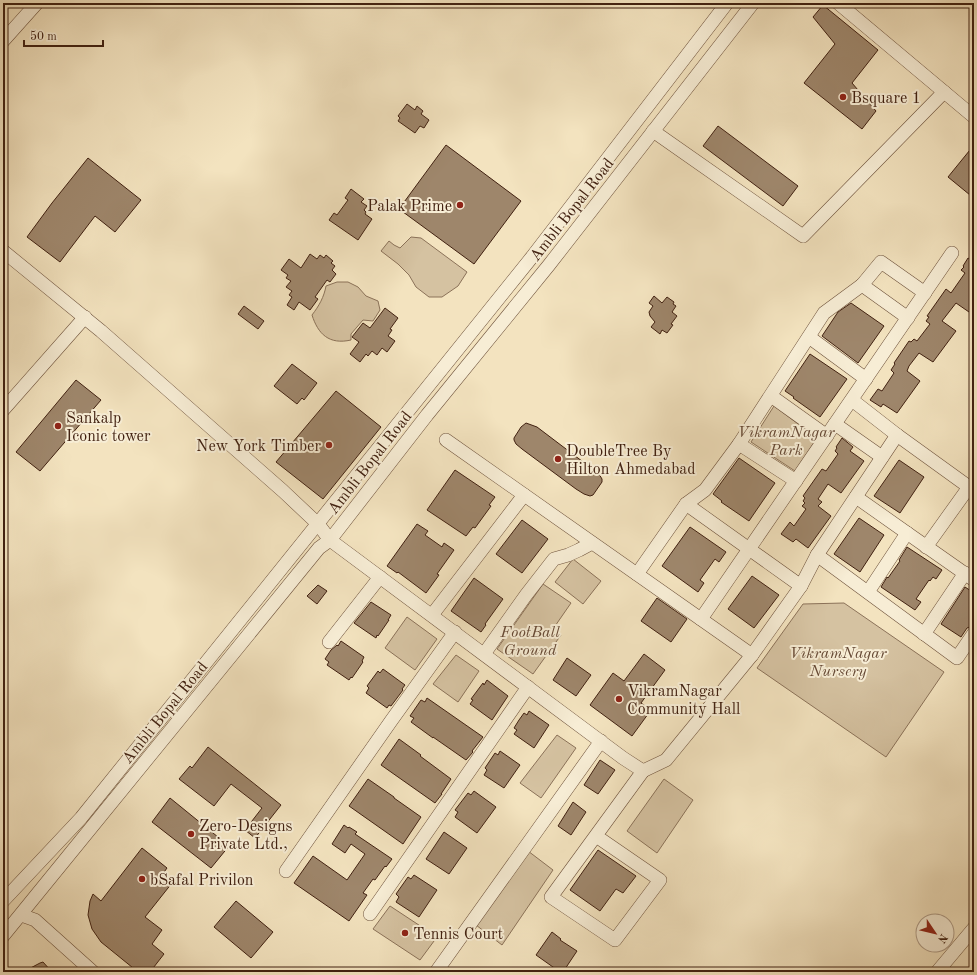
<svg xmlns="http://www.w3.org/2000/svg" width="977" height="975" font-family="'Old Standard TT',serif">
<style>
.green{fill:#d5c2a1;stroke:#8b7259}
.building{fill:#9e866b;stroke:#412111}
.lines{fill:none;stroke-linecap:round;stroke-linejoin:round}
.minor-casing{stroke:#6e523c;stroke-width:14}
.minor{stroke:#f7edd5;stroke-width:13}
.poi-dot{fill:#8f2418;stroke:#f7edd5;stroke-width:1.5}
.labels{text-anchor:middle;stroke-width:4;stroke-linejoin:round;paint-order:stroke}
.poi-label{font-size:16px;fill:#412111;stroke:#f7edd5;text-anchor:start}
.street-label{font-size:16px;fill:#412111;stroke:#f7edd5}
.park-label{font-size:16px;font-style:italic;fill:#664935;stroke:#f7edd5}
</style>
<rect width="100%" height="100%" fill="#f3e3bf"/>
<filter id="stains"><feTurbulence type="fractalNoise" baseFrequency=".005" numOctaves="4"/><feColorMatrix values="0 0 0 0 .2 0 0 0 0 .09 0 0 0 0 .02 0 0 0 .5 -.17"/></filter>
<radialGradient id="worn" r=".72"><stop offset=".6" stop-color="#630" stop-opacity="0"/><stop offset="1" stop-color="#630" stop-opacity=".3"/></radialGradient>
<g class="green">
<polygon points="411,237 421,238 467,272 458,286 442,297 429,297 416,287 409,275 398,264 381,251 389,241 394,245 400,248"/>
<path d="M337,282H348L358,287L366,296L378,301L380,310L373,321L363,320L351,334V340C329,345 318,334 312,315C319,306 324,297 326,286Z"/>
<polygon points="774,406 817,438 795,471 751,442"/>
<polygon points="573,559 601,581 583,604 555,582"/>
<polygon points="543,584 571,603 553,629 561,635 533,674 497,649"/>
<polygon points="844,603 944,672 886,757 757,668 803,604"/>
<polygon points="407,617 437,639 415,670 385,648"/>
<polygon points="456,655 479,671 458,702 433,684"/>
<polygon points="557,735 576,748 541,798 520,783"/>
<polygon points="664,779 693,800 657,853 627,831"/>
<polygon points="528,851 553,870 502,945 476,925"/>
<polygon points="390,906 437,937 420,960 373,929"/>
</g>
<g class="building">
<polygon points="823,5 878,50 852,83 876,111 862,129 804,83 835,44 813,17"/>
<polygon points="407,104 415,110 417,106 423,111 421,114 429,120 424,128 420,126 415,133 398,121 400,118 398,116"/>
<polygon points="718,126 798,186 783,206 703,146"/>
<polygon points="446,145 521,201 474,264 399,209"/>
<polygon points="974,145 974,189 970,195 948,177"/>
<polygon points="88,158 141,200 115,232 95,216 60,262 27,237 52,203"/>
<polygon points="351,189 364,199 361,202 367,206 364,210 366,212 365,214 372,219 358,240 329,220 334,213 337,215 348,200 345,198"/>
<polygon points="310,254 317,259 320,255 324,258 326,255 333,261 331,263 335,266 332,270 336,274 330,282 327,280 315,297 318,299 310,310 299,302 294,310 287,305 292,297 289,295 292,291 286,287 291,281 286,278 288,275 281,270 289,259 301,268"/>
<polygon points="968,258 974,261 974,305 969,312 956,303 942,321 956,331 933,362 919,353 909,366 907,371 920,381 897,413 883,404 881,407 870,400 878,389 882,391 894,373 891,370 895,364 894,363 909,341 911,342 914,339 917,341 930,324 926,321 929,317 927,316 946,289 951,293 965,273 961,270 964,267 963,266"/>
<polygon points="654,296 662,303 667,297 674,302 673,304 676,306 672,312 677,316 671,324 673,325 667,333 662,330 660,334 651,327 655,322 650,316 649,312 653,306 649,303"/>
<polygon points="851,303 884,326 858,363 822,336 838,312"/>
<polygon points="244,306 264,321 258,329 238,314"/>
<polygon points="385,308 398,318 390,329 392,330 388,336 395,341 387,352 382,348 377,355 372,351 368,356 366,354 360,362 350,354 359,342 352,337 363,323 370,328"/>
<polygon points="810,354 847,379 820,417 793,398 794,397 785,391"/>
<polygon points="292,364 317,383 304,400 302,398 297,404 274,386"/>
<polygon points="76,380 101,400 40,471 16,452"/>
<polygon points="336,391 381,427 323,499 276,462"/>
<polygon points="526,423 537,427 599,474 602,479 602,482 593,495 590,496 584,494 576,489 522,449 516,444 514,440 514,438 521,427"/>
<polygon points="842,438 853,447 850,451 864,461 841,493 828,484 818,499 822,502 818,506 831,516 808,548 796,539 793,542 781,534 790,522 794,526 806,509 802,506 805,503 803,501 805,498 803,496 822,469 826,471 838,454 835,451 837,448 836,447"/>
<polygon points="739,458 775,483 749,521 721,502 722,501 713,494"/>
<polygon points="899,460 924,477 900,513 874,496"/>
<polygon points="455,470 495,497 489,505 491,506 475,528 473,527 466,536 427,510"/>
<polygon points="859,518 884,535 860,572 834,554"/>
<polygon points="522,520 548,539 522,573 496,554"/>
<polygon points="417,524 428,531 425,535 442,547 444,543 454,550 437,574 439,575 426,593 398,572 397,573 387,566"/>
<polygon points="690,527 726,552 719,562 715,559 700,580 704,583 698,592 662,566"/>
<polygon points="907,547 942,570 936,579 933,577 930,581 929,580 916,599 921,602 915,610 881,587 887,577 888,578 900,561 899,560"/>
<polygon points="752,576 779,595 754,628 728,609"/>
<polygon points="474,578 503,599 485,624 486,625 481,632 451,611"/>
<polygon points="318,585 327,591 317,604 307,596"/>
<polygon points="965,587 974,593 974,622 972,626 967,628 961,637 941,624"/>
<polygon points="657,598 687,619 671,642 641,621"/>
<polygon points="371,602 391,615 388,620 389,620 378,636 377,635 376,638 354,623"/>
<polygon points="341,641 364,657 362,661 363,662 352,678 351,677 349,680 327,665 329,662 325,659 331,650 337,645 338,646"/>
<polygon points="644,654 665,670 641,703 651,710 632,736 590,705 613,673 624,681"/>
<polygon points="567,658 591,675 576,696 553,680"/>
<polygon points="383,669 405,685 402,689 403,690 391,706 389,705 387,708 366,693 369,688 367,686 378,671 380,673"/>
<polygon points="487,680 508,696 492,720 470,704 473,700 471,699 483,683 484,685"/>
<polygon points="427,698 483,737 472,751 473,752 466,760 433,737 433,738 411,722 414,718 410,716 421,700 425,702"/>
<polygon points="529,711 549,725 534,748 514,734 517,730 514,728 519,720 524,713 527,715"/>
<polygon points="399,739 421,755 420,756 451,779 441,794 442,794 435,803 381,765"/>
<polygon points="208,747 281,805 255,838 245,830 262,808 231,784 214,806 179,779 190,766 192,768"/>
<polygon points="500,751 520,765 504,788 484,775 487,770 485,768 495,753 498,755"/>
<polygon points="600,760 615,770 598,794 584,785"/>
<polygon points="368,779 394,797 394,798 421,817 403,844 349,806"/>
<polygon points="474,791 496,807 477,833 455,817 458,812 455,810 468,793 471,795"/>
<polygon points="170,798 229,846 211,868 152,822"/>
<polygon points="573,802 586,812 571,835 558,826"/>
<polygon points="344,825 348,828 349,827 357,832 355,834 392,859 386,867 385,866 375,880 373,879 363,893 367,895 349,921 294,883 313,856 347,880 365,854 351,844 345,853 332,844"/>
<polygon points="444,832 467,848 449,874 426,859"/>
<polygon points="142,848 167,868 162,875 172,883 145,917 162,930 152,944 164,954 150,972 138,972 101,942 92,929 88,915 90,901 93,894 101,901"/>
<polygon points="598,850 636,876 623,893 616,889 600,911 570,890"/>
<polygon points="414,875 437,890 419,917 396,902 399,897 396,894 408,877 411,879"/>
<polygon points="236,901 273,932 251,958 214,927"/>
<polygon points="552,932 561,939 560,940 577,951 563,972 560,972 536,955"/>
<polygon points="43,962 52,972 23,972 40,963"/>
</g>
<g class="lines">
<g class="minor-casing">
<g id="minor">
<polyline points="838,3 974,117"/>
<polyline points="3,41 37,3"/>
<polyline points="653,131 803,236 944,92"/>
<polyline points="3,251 101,331 283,491 318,524 330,540 623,758 643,771 551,897 615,940 660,880 596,836"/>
<polyline points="908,318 862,285 881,262 925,293"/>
<polyline points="809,337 866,379"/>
<polyline points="771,396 827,436"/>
<polyline points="852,400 897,435 969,487 926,547"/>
<polyline points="3,410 85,317"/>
<polyline points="835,424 882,457"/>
<polyline points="446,440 752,655"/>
<polyline points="739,444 796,481"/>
<polyline points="856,497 907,533"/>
<polyline points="686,504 801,586 817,555 897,435"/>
<polyline points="817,555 957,658 974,633"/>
<polyline points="637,574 686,504 705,490 739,444 824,313 862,285"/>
<polyline points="868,592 907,533 974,580"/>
<polyline points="432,615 524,495"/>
<polyline points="701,619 952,253"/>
<polyline points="924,634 965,573"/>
<polyline points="329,642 380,577"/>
<polyline points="484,654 526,595 554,559 568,555 579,550 592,543"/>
<polyline points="643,771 666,760 752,655 801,586"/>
<polyline points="286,871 391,721 455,632"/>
<polyline points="3,901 81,818 532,257 727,3"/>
<polyline points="370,914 528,687"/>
<polyline points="21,915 35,920 93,972"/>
<polyline points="3,936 319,548 330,540 427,415 549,265 753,3"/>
<polyline points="436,972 601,741"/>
<polyline points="937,972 974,928"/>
</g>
</g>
<use href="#minor" class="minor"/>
</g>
<g class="poi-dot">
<circle cx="843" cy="97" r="4"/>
<circle cx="460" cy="205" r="4"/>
<circle cx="58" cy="426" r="4"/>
<circle cx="329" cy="445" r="4"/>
<circle cx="558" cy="459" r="4"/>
<circle cx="619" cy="699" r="4"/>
<circle cx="191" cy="834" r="4"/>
<circle cx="142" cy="879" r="4"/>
<circle cx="405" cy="933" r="4"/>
</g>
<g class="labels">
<g class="poi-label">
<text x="851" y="103">Bsquare 1</text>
<text x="452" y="211" text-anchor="end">Palak Prime</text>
<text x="66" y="423">Sankalp<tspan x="66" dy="18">Iconic tower</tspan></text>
<text x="321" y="451" text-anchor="end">New York Timber</text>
<text x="566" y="456">DoubleTree By<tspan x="566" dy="18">Hilton Ahmedabad</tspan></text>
<text x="627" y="696">VikramNagar<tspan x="627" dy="18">Community Hall</tspan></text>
<text x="199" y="831">Zero-Designs<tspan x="199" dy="18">Private Ltd.,</tspan></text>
<text x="150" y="885">bSafal Privilon</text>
<text x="413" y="939">Tennis Court</text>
</g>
<g class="street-label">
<text transform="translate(571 209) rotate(-52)" y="6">Ambli Bopal Road</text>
<text transform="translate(369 462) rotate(-52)" y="6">Ambli Bopal Road</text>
<text transform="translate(164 712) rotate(-51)" y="6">Ambli Bopal Road</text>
</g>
<g class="park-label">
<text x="786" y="437">VikramNagar<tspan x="786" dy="18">Park</tspan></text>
<text x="530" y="637">FootBall<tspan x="530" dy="18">Ground</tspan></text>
<text x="838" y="658">VikramNagar<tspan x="838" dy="18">Nursery</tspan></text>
</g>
</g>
<rect width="977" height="975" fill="none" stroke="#f3e3bf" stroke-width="16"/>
<rect x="4" y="4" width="969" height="967" fill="none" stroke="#412111" stroke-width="2"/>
<rect x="8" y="8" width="961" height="959" fill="none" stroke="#412111"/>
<g transform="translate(935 933) rotate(125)"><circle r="19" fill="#f7edd5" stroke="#ae9b87"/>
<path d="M0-3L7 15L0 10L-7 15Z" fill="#8f2418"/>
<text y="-6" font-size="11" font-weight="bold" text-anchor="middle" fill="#412111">N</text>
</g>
<path d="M24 40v6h79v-6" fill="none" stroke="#412111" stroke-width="2"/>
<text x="30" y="40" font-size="12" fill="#412111" stroke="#f7edd5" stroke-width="3" paint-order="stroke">50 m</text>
<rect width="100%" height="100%" filter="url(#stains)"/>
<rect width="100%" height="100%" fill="url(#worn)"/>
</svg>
